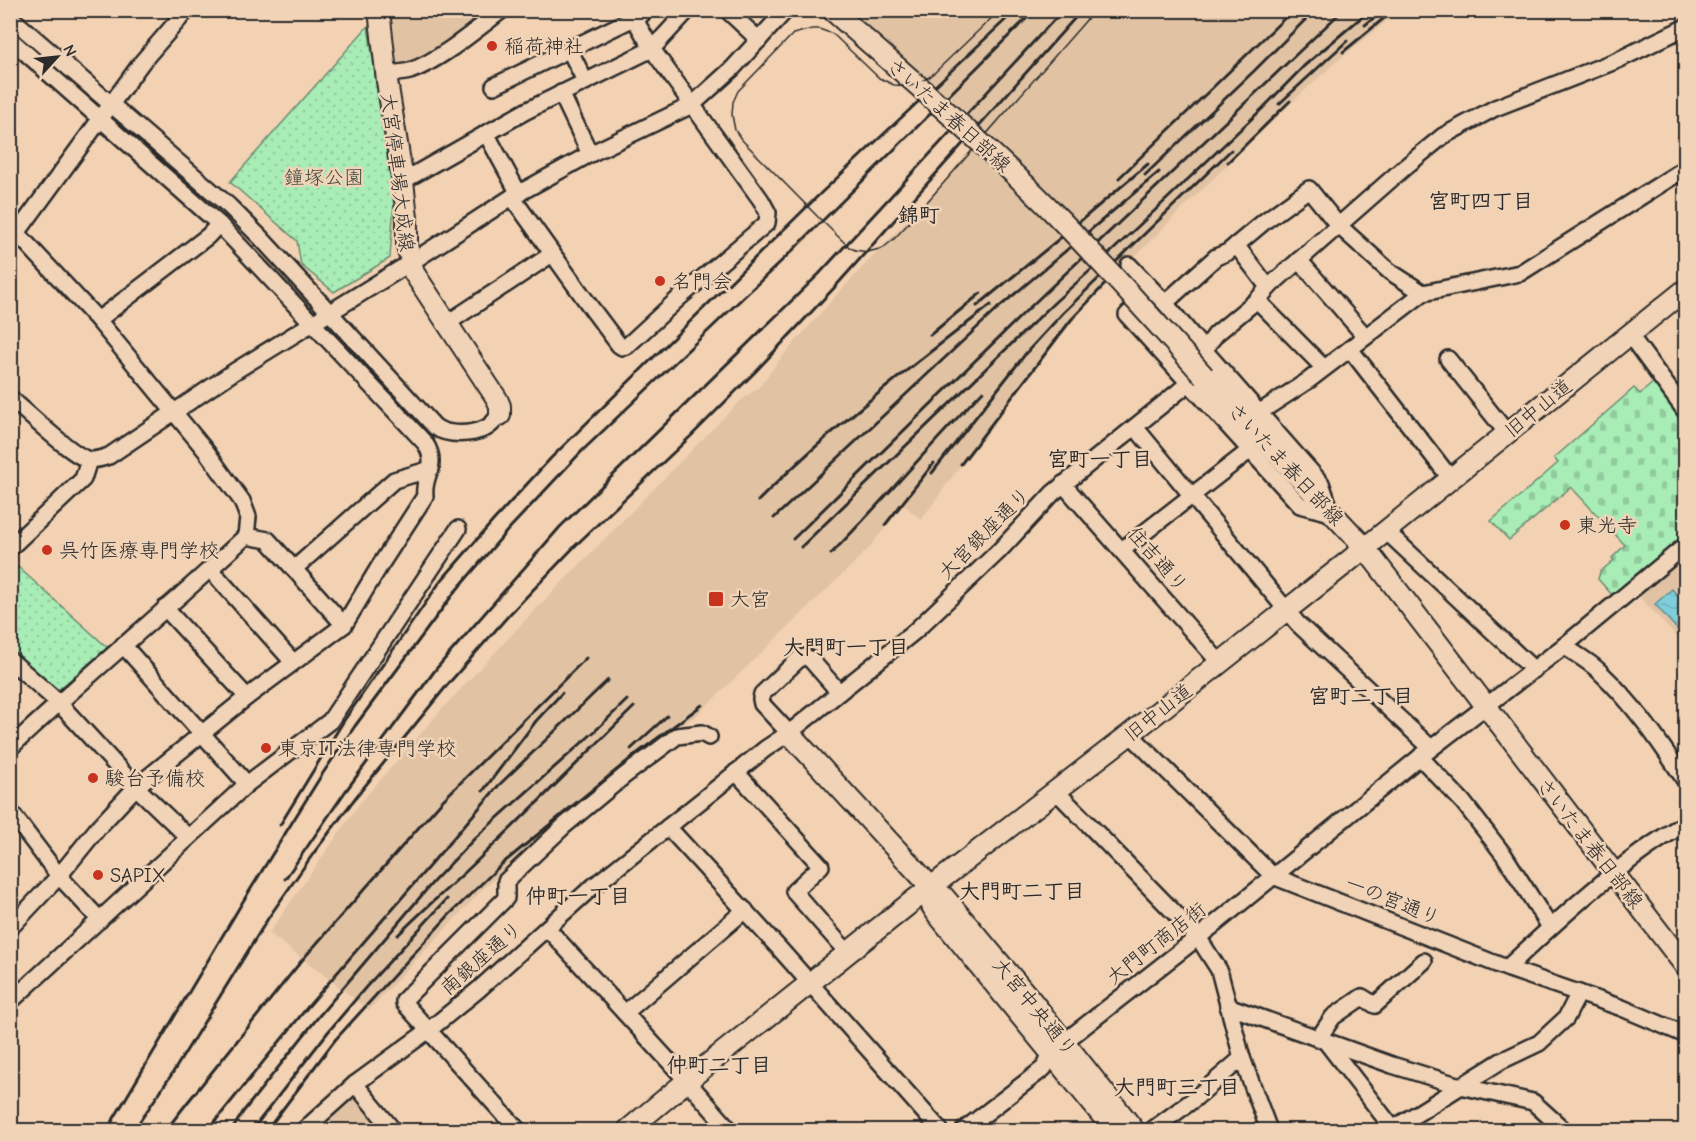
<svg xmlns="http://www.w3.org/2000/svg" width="1696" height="1141" font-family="'Comic Neue','Klee One',sans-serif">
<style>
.built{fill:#e1c3a4}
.cemetery{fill:url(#cemetery-stones);stroke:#6a8c70;stroke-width:1.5}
.park{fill:url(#park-dots);stroke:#6a8c70;stroke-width:1.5}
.water{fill:url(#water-waves);stroke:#5d8d95;stroke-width:1.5}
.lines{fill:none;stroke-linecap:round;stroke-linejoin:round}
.minor-casing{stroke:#2b2b2b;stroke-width:20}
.major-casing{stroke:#2b2b2b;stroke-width:24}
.minor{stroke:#f1d3b7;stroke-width:15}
.major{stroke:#f1d3b7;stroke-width:20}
.tram{stroke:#2b2b2b;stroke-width:1.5}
.rail{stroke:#2b2b2b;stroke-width:3}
.major-bridge-casing{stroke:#2b2b2b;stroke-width:24;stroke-linecap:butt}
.major-bridge{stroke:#f1d3b7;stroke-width:20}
.poi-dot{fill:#c8321e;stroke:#f1d3b7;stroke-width:2}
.labels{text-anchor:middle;stroke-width:5;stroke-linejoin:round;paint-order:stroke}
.poi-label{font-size:20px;fill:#2b2b2b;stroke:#f1d3b7;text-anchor:start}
.street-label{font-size:20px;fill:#2b2b2b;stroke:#f1d3b7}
.park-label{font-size:20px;fill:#3e4840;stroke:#f1d3b7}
.neighbourhood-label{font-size:21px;font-weight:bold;fill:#2b2b2b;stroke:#f1d3b7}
</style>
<defs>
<pattern id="cemetery-stones" width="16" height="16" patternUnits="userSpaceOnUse" patternTransform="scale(1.5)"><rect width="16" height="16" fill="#a8ecb6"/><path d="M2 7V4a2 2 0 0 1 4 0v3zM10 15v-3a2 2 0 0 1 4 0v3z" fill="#91cb9d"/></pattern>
<pattern id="park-dots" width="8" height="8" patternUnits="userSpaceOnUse" patternTransform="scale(1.5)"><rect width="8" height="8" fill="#a8ecb6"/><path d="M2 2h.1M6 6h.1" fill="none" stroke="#91cb9d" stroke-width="1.8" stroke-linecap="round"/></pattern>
<pattern id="water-waves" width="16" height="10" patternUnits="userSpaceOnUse" patternTransform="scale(1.5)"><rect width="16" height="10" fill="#7fcedc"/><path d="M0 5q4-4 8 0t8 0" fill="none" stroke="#6eb1bd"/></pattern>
</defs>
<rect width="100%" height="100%" fill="#f2d2b3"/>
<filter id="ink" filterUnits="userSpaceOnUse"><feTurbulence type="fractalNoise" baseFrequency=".0167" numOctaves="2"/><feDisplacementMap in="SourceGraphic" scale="12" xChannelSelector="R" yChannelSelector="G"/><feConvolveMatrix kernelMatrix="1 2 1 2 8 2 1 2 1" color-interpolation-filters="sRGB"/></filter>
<g filter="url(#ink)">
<g class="built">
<polygon points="392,11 498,11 435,54 397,69"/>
<polygon points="851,11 1399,11 1336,62 1289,105 1171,220 1080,313 1044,356 956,472 921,520 904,505 869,548 845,572 699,713 656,745 485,887 369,1010 269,933 360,803 443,708 529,616 740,401 759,387 781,358 840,291 989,135"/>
<polygon points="1685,554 1685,646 1637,594"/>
<polygon points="352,1093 382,1130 309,1130"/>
</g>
<polygon class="cemetery" points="1655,381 1685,416 1685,537 1613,596 1598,579 1600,572 1614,560 1612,558 1625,545 1571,487 1509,540 1491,521 1558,463 1554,458 1634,388 1640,394"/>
<g class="park">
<polygon points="368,26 394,203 390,258 334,292 301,265 297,241 230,182"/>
<polygon points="18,567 108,648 59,689 53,690 11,653 11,574"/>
</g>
<polygon class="water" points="1672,589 1685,604 1685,632 1682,635 1655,604"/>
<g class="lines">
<g class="minor-casing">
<g id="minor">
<polyline points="727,10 759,40"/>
<path d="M10,17L229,206L261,238L435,427C448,436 471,435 486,428C492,425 496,419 500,415"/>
<path d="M10,39L219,224L425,443C440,466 422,475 425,496L379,567L344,625L247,697L136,787L97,829L59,876L10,928"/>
<polyline points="569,49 585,81"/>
<path d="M386,74C394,73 403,73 410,71C439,61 477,29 502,10"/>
<polyline points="494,86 634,18"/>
<polyline points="561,93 590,154"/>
<polyline points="486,133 519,194"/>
<polyline points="403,181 526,111 652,49 634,18 642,14 639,10"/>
<polyline points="512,197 592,309 619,345 622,347 627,346 679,298 767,223 768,213 761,200 652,49 688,10"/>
<polyline points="17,233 98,320 206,451 242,501 248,517 246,536"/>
<polyline points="10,244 17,233 142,62 187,10"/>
<polyline points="1236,245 1268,287"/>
<polyline points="1299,260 1365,336"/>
<polyline points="1129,265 1165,303 1204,350 1321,483 1329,506"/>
<polyline points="1153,291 1127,315 1300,505 1331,513"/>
<polyline points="1257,300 1324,368"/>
<polyline points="1165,303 1216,257 1228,252 1265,221 1309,189 1338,225 1389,271 1423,293 1520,273 1686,168"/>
<polyline points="98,320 208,236 219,224"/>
<polyline points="446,324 552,254"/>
<polyline points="1629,334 1686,412"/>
<polyline points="1350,349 1451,479"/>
<polyline points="1448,359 1507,433"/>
<path d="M10,398C26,411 74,458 90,460C97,460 103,458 109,456L235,371L410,263L512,197L590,154L692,105L733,68L786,10"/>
<polyline points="1260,412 1309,380 1423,293"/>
<polyline points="1135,427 1298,624 1431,748"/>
<polyline points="1063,484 1220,663"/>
<polyline points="1386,531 1534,670"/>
<polyline points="10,548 83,479 89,460"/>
<polyline points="1122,550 1249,451"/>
<polyline points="210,569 293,662"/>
<polyline points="294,569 394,480 431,469"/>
<polyline points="165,608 247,697"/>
<polyline points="123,645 247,784"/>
<path d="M1564,646C1575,654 1589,661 1599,671C1633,703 1660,742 1686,782"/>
<polyline points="10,660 58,702 136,787 188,837"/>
<polyline points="789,733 762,704 761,699 762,694 800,658 805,657 810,659 839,692"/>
<polyline points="1130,734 1273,876 1509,969 1622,1008 1686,1035"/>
<path d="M10,748C87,675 169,608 246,536L268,540L344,625"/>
<polyline points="1420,757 1463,802 1504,855 1550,927"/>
<polyline points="736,772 821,866 794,891 795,893 848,953"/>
<polyline points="1056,791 1198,937 1219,970 1242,1058 1269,1130"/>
<polyline points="10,811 59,876 100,920"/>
<polyline points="668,827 778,947 940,1130"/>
<polyline points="547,928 687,1081 730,1130"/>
<path d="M1507,968C1560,918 1622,860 1686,823"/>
<polyline points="10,1002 247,784 330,721 458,529"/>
<polyline points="1228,1006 1392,1065 1460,1086 1533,1102 1564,1130"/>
<polyline points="625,1013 745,910"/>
<polyline points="1318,1039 1333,1017 1362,997 1375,1005 1424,961"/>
<polyline points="1326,1042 1394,1130"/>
<polyline points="355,1084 393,1130"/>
<polyline points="304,1130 355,1084 429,1030 478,990 590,889 702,800 765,749 789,733 914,632 1000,550 1053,493 1189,383 1204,350 1216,334 1257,300 1272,284 1405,167 1443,136 1495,108 1618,60 1686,27"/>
<polyline points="518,1130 404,1003 404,1000 506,898 506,881 564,826 624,776 677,736 702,733 709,737"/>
<polyline points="964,1130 1044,1068 1051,1053 1064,1042 1215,924 1420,757 1564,646 1686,545"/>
<polyline points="1152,1130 1193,1100 1242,1058"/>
<polyline points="1391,1130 1501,1061 1539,1043 1566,1018 1579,993"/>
</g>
</g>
<g class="major-casing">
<g id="major">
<polyline points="379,10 387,81 403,181 407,218 407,245 414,273 497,399 500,406 500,415"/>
<polyline points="832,10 923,90"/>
<polyline points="1204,376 1365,548 1686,967"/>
<polyline points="789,733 931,887 944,897 1031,1000 1134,1130"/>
<polyline points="931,887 932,906 938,915 1114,1130"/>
<polyline points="628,1130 687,1081 909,904 1130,734 1345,564 1686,289"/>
</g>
</g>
<use href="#minor" class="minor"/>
<use href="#major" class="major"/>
<polyline class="tram" points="1000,10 931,76 917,84 909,86 894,85 879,78 833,34 819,29 812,29 793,34 738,91 733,102 732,115 735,130 741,139 818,217 849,247 855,250 868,252 883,248 894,239 906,226 1095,10"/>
<g class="rail">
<polyline points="1365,25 1384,10"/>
<polyline points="1343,52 1394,10"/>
<polyline points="1279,104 1347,41"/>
<polyline points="1228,162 1290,101"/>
<polyline points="1145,175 1254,71 1315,10"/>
<polyline points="1119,178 1293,10"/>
<polyline points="977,306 1059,239 1148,164"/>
<polyline points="930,335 981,293"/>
<polyline points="961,464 1071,320 1107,282"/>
<polyline points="932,473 1027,352 1063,313 1231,150"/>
<path d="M758,501C830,429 910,367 991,305"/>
<polyline points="774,518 997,309 1159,172"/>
<polyline points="885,525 934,463"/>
<polyline points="793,539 1027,310 1343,10"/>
<polyline points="801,547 1056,301 1110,253 1263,108 1304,66 1370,10"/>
<path d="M831,554C883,501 931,444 983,391"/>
<polyline points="631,749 667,716"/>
<polyline points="483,791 536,721 562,693"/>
<polyline points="280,825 343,722 440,582 493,521 551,458 822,192 1016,10"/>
<polyline points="285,879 345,792 436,669 560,527 819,274 1063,10"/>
<path d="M398,935C425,907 455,883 482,856C534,807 583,757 634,707"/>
<polyline points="107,1130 242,903 321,776 355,726 454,593 507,531 582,451 793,250 1035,10"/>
<polyline points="134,1130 172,1074 269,917 313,854 356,797 449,683 509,615 576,545 692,435 756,371 834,288 1082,10"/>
<polyline points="166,1130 187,1103 303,959 442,801 586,658"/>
<polyline points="208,1130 306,1009 499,785 608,680"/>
<polyline points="232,1130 243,1112 319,1016 433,882 475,838 594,732 627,700"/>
<polyline points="252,1130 328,1032 366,987 447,899"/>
<polyline points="267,1130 335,1040 449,915 502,864 570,808 635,755 702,705"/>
</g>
<g class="major-bridge-casing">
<path id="major-bridge" d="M923,90C963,127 1004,163 1043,202C1099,258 1151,317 1204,376"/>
</g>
<use href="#major-bridge" class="major-bridge"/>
</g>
</g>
<g class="poi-dot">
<circle cx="492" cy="46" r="6"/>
<circle cx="660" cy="281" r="6"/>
<circle cx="1565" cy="525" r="6"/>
<circle cx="47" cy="550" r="6"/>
<rect x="708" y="591" width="16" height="16" rx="3"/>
<circle cx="266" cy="748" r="6"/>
<circle cx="93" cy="778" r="6"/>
<circle cx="98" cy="875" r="6"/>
</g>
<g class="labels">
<g class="poi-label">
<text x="504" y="53">稲荷神社</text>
<text x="672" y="288">名門会</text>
<text x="1577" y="532">東光寺</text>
<text x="59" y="557">呉竹医療専門学校</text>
<text x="730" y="606">大宮</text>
<text x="278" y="755">東京IT法律専門学校</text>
<text x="105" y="785">駿台予備校</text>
<text x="110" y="882">SAPIX</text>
</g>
<g class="street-label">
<text transform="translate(949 115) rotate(42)" y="7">さいたま春日部線</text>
<text transform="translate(398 172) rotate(83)" y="7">大宮停車場大成線</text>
<text transform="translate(1538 408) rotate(-39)" y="7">旧中山道</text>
<text transform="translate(1286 464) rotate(47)" y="7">さいたま春日部線</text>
<text transform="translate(984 533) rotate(-45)" y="7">大宮銀座通り</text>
<text transform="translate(1158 559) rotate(49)" y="7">住吉通り</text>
<text transform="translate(1158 712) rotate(-38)" y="7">旧中山道</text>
<text transform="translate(1590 843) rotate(52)" y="7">さいたま春日部線</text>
<text transform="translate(1393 900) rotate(22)" y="7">一の宮通り</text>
<text transform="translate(1156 943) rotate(-38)" y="7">大門町商店街</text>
<text transform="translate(481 958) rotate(-41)" y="7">南銀座通り</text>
<text transform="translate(1035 1007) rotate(51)" y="7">大宮中央通り</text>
</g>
<g class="park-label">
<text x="324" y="184">鐘塚公園</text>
</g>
<g class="neighbourhood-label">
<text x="1481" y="208">宮町四丁目</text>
<text x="919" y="222">錦町</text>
<text x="1100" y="466">宮町一丁目</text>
<text x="846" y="654">大門町一丁目</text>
<text x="1361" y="703">宮町二丁目</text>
<text x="1022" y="898">大門町二丁目</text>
<text x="578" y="903">仲町一丁目</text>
<text x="719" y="1072">仲町二丁目</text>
<text x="1177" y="1094">大門町三丁目</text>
</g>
</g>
<rect width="1696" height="1141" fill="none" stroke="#f1d3b7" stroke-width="36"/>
<rect x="18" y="18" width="1660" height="1105" fill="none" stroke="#2b2b2b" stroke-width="2" filter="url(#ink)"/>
<g transform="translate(57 57) rotate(63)" stroke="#f1d3b7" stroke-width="4.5" paint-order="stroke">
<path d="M0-4.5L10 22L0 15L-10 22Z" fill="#2b2b2b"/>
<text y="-9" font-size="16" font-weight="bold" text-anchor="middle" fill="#2b2b2b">N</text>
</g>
</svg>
